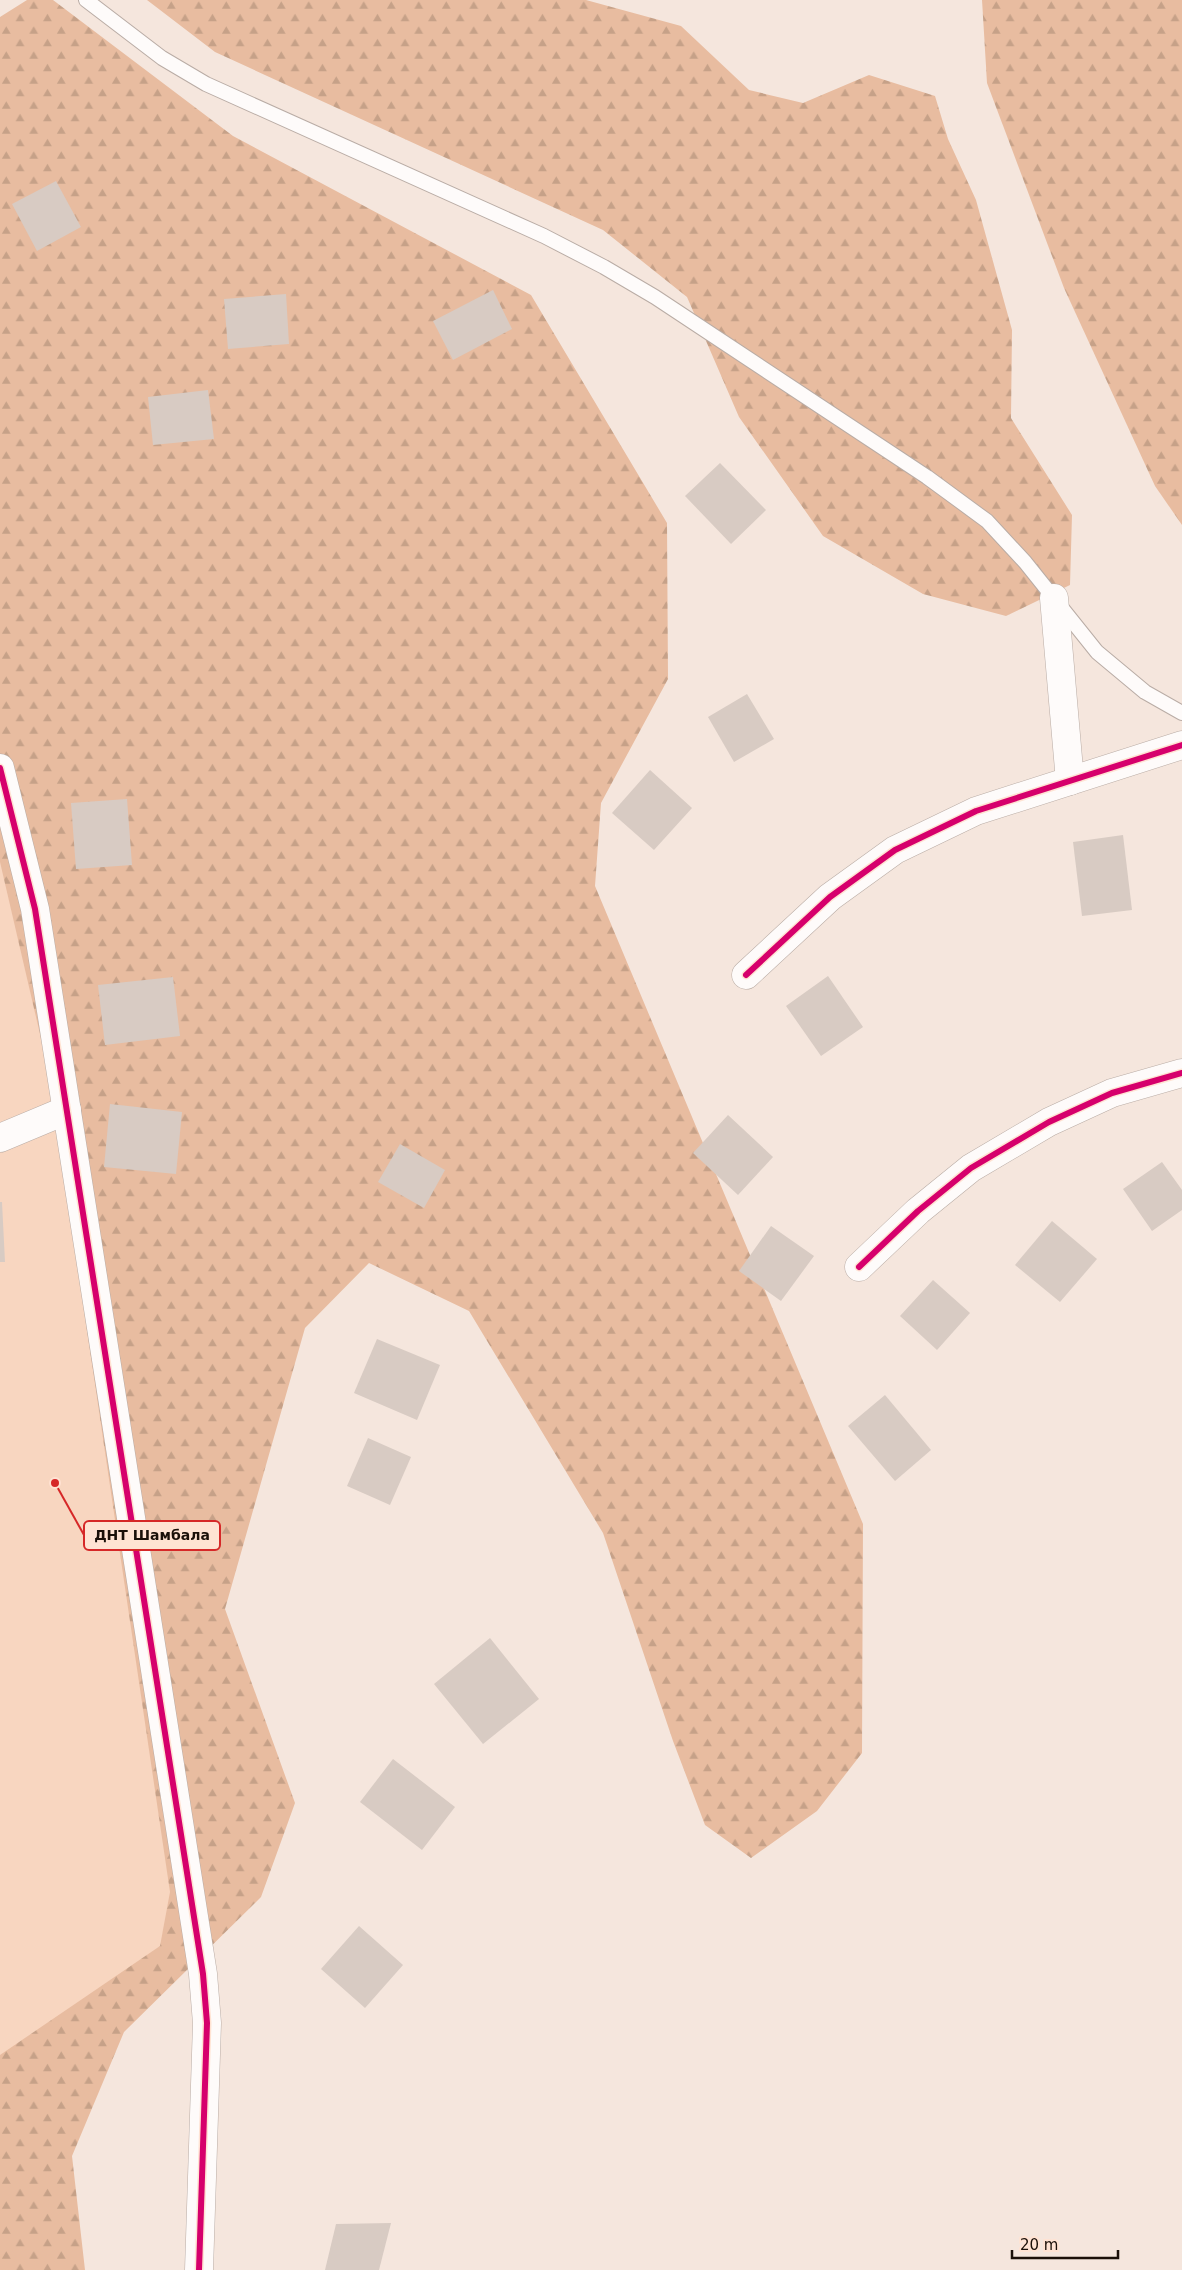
<svg xmlns="http://www.w3.org/2000/svg" width="1182" height="2270" font-family="'DejaVu Sans',sans-serif">
<style>
.forest{fill:url(#forest-firs)}
.garden{fill:#f8d6c0}
.building{fill:#d8cbc3}
.lines{fill:none;stroke-linecap:round;stroke-linejoin:round}
.service-casing{stroke:#b9aca5;stroke-width:16}
.minor-casing{stroke:#b9aca5;stroke-width:29}
.tertiary-casing{stroke:#b9aca5;stroke-width:29}
.service{stroke:#fefbfa;stroke-width:14}
.minor{stroke:#fefbfa;stroke-width:28}
.tertiary{stroke:#fefbfa;stroke-width:28}
.cycleway-casing{stroke:#ffe3d3;stroke-width:9}
.cycleway{stroke:#d6006c;stroke-width:6}
.leader{fill:none;stroke:#d62828;stroke-width:2}
.callout-dot{fill:#d62828;stroke:#ffe3d3;stroke-width:2}
.callout{fill:#ffe3d3;stroke:#d62828;stroke-width:2}
.callout-label{font-size:14px;text-anchor:middle;font-weight:bold;fill:#1b1009}
</style>
<defs>
<pattern id="forest-firs" width="22" height="20" patternUnits="userSpaceOnUse" patternTransform="scale(1.25)"><rect width="22" height="20" fill="#e8bca0"/><path d="M5 1l3.5 6h-7zM16 11l3.5 6h-7z" fill="#c6a188"/></pattern>
</defs>
<rect width="100%" height="100%" fill="#f5e6dd"/>
<g class="forest">
<polygon points="27,0 53,0 233,136 531,295 667,523 668,679 601,803 595,886 863,1524 862,1753 817,1811 751,1858 705,1825 673,1741 603,1533 469,1311 369,1263 305,1328 225,1609 295,1803 261,1897 124,2032 72,2156 85,2270 0,2270 0,17"/>
<polygon points="147,0 586,0 681,26 749,90 803,103 869,75 935,96 948,139 976,200 1012,330 1011,418 1072,515 1070,585 1006,616 923,594 823,536 739,417 687,297 603,230 215,52"/>
<polygon points="982,0 1182,0 1182,525 1155,486 1064,288 987,83"/>
</g>
<polygon class="garden" points="0,862 49,1073 170,1892 160,1946 0,2055"/>
<g class="building">
<polygon points="56,181 81,227 37,251 12,204"/>
<polygon points="493,290 512,329 453,360 433,321"/>
<polygon points="286,294 289,344 228,349 224,299"/>
<polygon points="208,390 214,439 153,445 148,397"/>
<polygon points="720,463 766,510 731,544 685,496"/>
<polygon points="747,694 774,739 734,762 708,717"/>
<polygon points="650,770 692,808 654,850 612,813"/>
<polygon points="127,799 132,865 76,869 71,803"/>
<polygon points="1123,835 1132,910 1082,916 1073,842"/>
<polygon points="828,976 863,1027 821,1056 786,1006"/>
<polygon points="173,977 180,1036 105,1045 98,985"/>
<polygon points="110,1104 182,1112 176,1174 104,1167"/>
<polygon points="728,1115 773,1157 738,1195 693,1153"/>
<polygon points="400,1144 445,1170 424,1208 378,1182"/>
<polygon points="1162,1162 1182,1190 1182,1210 1152,1231 1123,1189"/>
<polygon points="0,1202 2,1202 5,1262 0,1262"/>
<polygon points="1052,1221 1097,1259 1060,1302 1015,1265"/>
<polygon points="771,1226 814,1256 781,1301 739,1271"/>
<polygon points="933,1280 970,1313 937,1350 900,1316"/>
<polygon points="377,1339 440,1365 417,1420 354,1393"/>
<polygon points="885,1395 931,1450 895,1481 848,1426"/>
<polygon points="368,1438 411,1457 390,1505 347,1486"/>
<polygon points="490,1638 539,1699 483,1744 434,1684"/>
<polygon points="393,1759 455,1807 422,1850 360,1802"/>
<polygon points="359,1926 403,1965 365,2008 321,1969"/>
<polygon points="391,2223 379,2270 325,2270 336,2224"/>
</g>
<g class="lines">
<g class="service-casing">
<polyline id="service" points="86,0 162,58 206,84 544,236 604,267 655,297 927,477 987,521 1025,562 1097,652 1145,692 1182,713"/>
</g>
<g class="minor-casing">
<g id="minor">
<polyline points="1054,598 1070,781"/>
<polyline points="746,975 830,897 895,850 976,811 1182,745"/>
<polyline points="0,1138 67,1110"/>
<polyline points="859,1267 918,1211 971,1168 1049,1122 1112,1093 1182,1073"/>
</g>
</g>
<g class="tertiary-casing">
<polyline id="tertiary" points="0,768 35,909 203,1974 207,2023 199,2270"/>
</g>
<use href="#service" class="service"/>
<use href="#minor" class="minor"/>
<use href="#tertiary" class="tertiary"/>
<g class="cycleway-casing">
<g id="cycleway">
<polyline points="0,768 35,909 203,1974 207,2023 199,2270"/>
<polyline points="746,975 830,897 895,850 976,811 1182,745"/>
<polyline points="859,1267 918,1211 971,1168 1049,1122 1112,1093 1182,1073"/>
</g>
</g>
<use href="#cycleway" class="cycleway"/>
</g>
<path class="leader" d="M55 1483L84 1535"/>
<circle class="callout-dot" cx="55" cy="1483" r="5"/>
<rect class="callout" x="84" y="1521" width="136" height="29" rx="5"/>
<g class="callout-label">
<text x="152" y="1540">ДНТ Шамбала</text>
</g>
<path d="M1012 2250v8h106v-8" fill="none" stroke="#1b1009" stroke-width="2.5"/>
<text x="1020" y="2250" font-size="15" fill="#1b1009" stroke="#ffe3d3" stroke-width="4" paint-order="stroke">20 m</text>
</svg>
